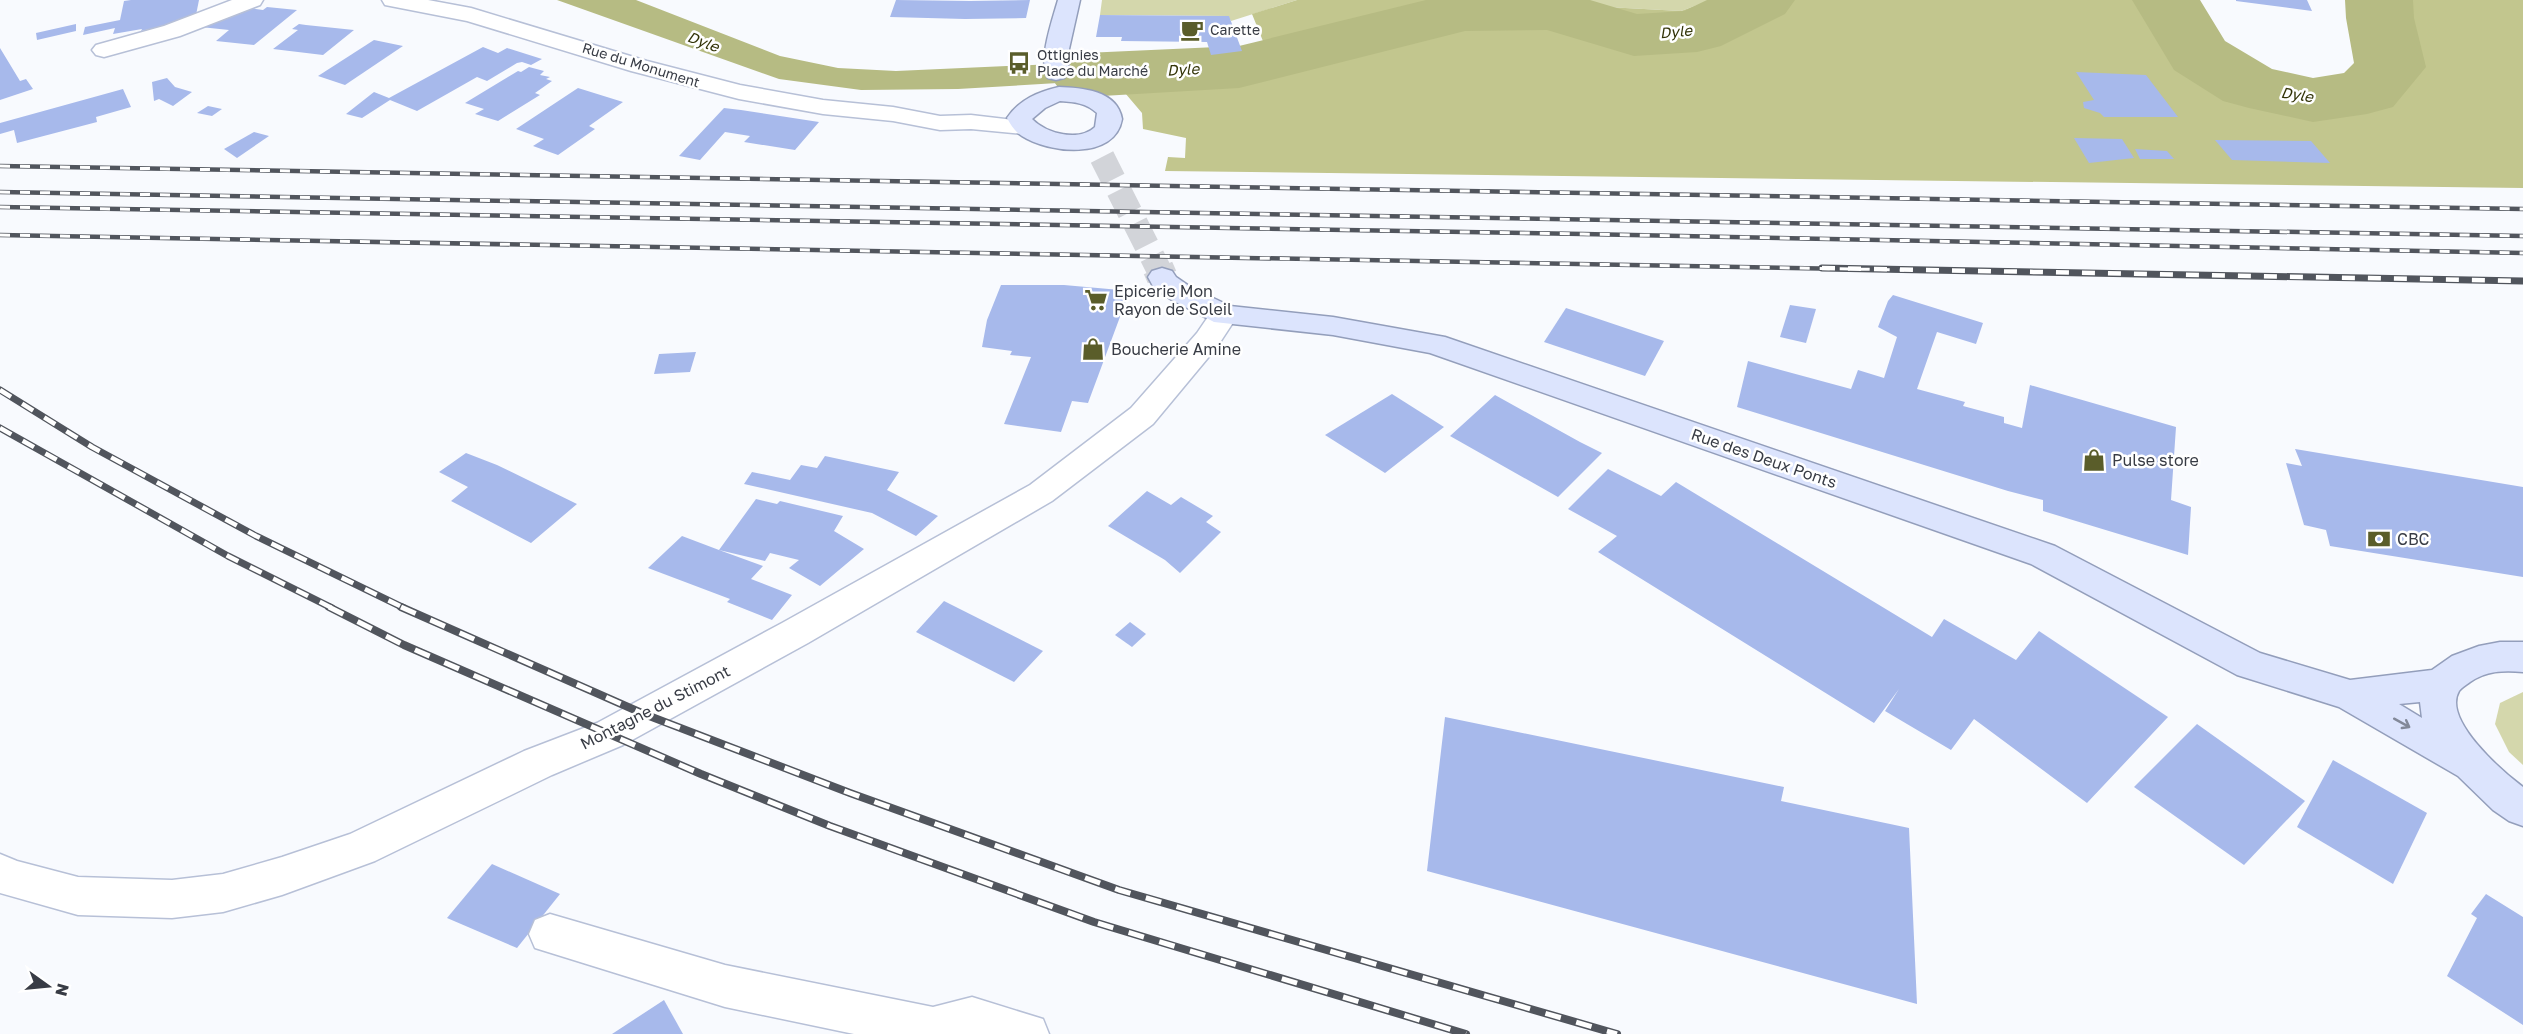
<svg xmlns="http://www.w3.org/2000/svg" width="2523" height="1034" font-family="'Golos Text',sans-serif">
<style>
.green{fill:#d4d7ac}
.forest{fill:#c2c68e}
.water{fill:#b6bb83}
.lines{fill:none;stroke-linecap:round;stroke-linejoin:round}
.river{fill:#b6bb83;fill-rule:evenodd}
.building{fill:#a7b9eb}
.major-tunnel-far1{stroke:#d2d4d9;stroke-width:25;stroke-dasharray:25 12;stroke-linecap:butt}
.major-tunnel{stroke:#d2d4d9;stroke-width:31;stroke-dasharray:31 16;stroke-linecap:butt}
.minor-casing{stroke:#b7c0d7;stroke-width:3}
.major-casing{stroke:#939ebb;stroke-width:3}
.minor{fill:#fff;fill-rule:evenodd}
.major{fill:#dce4fd;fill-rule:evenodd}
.rail-far2-casing{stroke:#51555d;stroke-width:4.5}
.rail-far1-casing{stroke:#51555d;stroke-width:7}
.rail-casing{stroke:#51555d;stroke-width:8}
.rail-far2{stroke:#fff;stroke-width:3;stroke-dasharray:10;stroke-linecap:butt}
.rail-far1{stroke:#fff;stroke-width:4.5;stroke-dasharray:13;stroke-linecap:butt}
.rail{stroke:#fff;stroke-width:5;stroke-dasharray:16;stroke-linecap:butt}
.oneway{stroke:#828898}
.labels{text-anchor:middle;stroke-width:5;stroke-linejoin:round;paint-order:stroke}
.far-poi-label{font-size:14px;fill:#383c45;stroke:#fff;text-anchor:start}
.far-street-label{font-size:14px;fill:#383c45;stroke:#fff}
.far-water-label{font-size:15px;font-style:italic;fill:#333408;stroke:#fff}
.poi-label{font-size:16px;fill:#383c45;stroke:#fff;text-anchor:start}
.street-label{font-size:16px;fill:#383c45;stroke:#fff}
</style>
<rect width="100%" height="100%" fill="#f8fafe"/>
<g class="green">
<polygon points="1102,0 1297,0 1231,21 1228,16 1100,15"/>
<polygon points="1531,0 1711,0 1681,11 1551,4"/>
<polygon points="2523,692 2523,765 2509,752 2495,724 2500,703"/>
</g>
<polygon class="forest" points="1297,0 1531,0 1551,4 1681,11 1711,0 2150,0 2190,61 2253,96 2317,107 2382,98 2397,70 2389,0 2523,0 2523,188 1165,171 1168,157 1185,158 1186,138 1143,129 1142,113 1114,80 1225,73 1225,62 1267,51 1252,14"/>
<polygon class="water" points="557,0 636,0 780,56 838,68 896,71 1098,62 1225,62 1225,73 958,89 861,90 779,79"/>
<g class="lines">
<g class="river">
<polygon points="1426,0 1590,0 1637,14 1684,11 1707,0 1795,0 1785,14 1721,46 1697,52 1634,56 1547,30 1465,31 1239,88 1085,97 1060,90 1049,75 1060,60 1085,53 1239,46"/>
<polygon points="2132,0 2200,0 2225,41 2272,69 2313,78 2344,73 2354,63 2346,18 2345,0 2413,0 2414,18 2426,67 2393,107 2367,114 2313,122 2249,108 2223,101 2174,70"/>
</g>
</g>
<g class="building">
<polygon points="131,0 199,0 195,20 141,31 142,29 113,34 115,28 83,35 85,27 120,20 124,1"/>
<polygon points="896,0 970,1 1030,0 1026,18 965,19 890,17"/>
<polygon points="2236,0 2307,0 2312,11 2236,1"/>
<polygon points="242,7 263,10 267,7 297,10 254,45 216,41 229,30 191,26"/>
<polygon points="1100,15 1229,16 1242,51 1211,55 1207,42 1121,41 1122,37 1096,37"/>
<polygon points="76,24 76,31 37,40 36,33"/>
<polygon points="299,24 306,25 354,30 323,55 273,49 298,30 292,29"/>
<polygon points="374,40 403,46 345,85 318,76"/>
<polygon points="483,47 498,53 507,48 542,59 531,65 522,62 517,63 487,81 477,77 417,111 390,100 362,118 346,114 374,92 389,98"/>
<polygon points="0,48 20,81 26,79 33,89 0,100"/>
<polygon points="529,67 544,71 540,75 550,77 546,79 552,81 535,93 540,95 498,121 475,114 484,109 465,103 518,71 521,72"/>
<polygon points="2076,72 2146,75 2178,117 2104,117 2100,113 2084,108 2083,102 2094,100"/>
<polygon points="167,78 175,87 192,92 173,106 159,99 154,101 152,82"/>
<polygon points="578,88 623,102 589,126 595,129 558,155 533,146 544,139 516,129"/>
<polygon points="123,89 131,107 96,117 97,122 17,143 14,130 0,134 0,123"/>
<polygon points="208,106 222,109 212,116 197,113"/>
<polygon points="724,108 741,110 819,122 795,150 744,142 750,136 725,132 700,160 679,156"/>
<polygon points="254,132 269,136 237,158 224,149"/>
<polygon points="2074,138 2122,139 2134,158 2089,163"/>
<polygon points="2215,140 2311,141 2330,163 2232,160"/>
<polygon points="2135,149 2167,151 2174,159 2140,159"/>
<polygon points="1001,285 1064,285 1120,290 1127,298 1088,403 1072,401 1061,432 1004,424 1031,357 1010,355 1012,351 982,347 987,320"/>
<polygon points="1893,295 1983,323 1976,344 1937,332 1917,389 1965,402 1963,406 2004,417 2004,423 2022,428 2030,385 2176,427 2171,500 2191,507 2188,555 2043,511 2043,500 2008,491 1737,407 1748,361 1851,389 1858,370 1884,378 1897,337 1878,327 1888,301"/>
<polygon points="1790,305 1816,309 1806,343 1780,337"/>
<polygon points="1566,308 1664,341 1645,376 1544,342"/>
<polygon points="696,352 690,372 654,374 659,354"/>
<polygon points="1392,394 1444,427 1385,473 1325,435"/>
<polygon points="1495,395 1580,442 1602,453 1558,497 1450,436"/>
<polygon points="2295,449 2523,487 2523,577 2330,546 2326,530 2304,525 2286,463 2302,466"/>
<polygon points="466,453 497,465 577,504 531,543 451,501 468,487 439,472"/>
<polygon points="825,456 899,472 887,490 938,516 916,536 872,513 744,484 752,472 790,480 801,465 817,468"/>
<polygon points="1608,469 1661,496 1676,482 1932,637 1944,619 2016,660 2039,631 2168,717 2087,803 1974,719 1951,750 1885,711 1899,689 1874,723 1598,552 1617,536 1568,509"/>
<polygon points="1147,491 1171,505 1181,497 1213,516 1206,522 1221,532 1180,573 1165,560 1108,526"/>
<polygon points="756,499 777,504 780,501 843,516 834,531 864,549 820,586 789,568 799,560 770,553 765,561 719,550 763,566 751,579 792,595 772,620 727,602 730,599 648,568 682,536 719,550"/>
<polygon points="944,601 1043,651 1014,682 916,632"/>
<polygon points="1130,622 1146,634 1132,647 1115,635"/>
<polygon points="1445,717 1784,787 1781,801 1909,828 1917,1004 1427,871"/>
<polygon points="2197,724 2305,801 2244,865 2134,787"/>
<polygon points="2333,760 2427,813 2393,884 2297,827"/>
<polygon points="492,864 560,894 517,948 447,918"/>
<polygon points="2486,894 2523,917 2523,1025 2447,976 2477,918 2471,914"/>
<polygon points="664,1000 683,1034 612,1034"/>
</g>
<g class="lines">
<polyline class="major-tunnel-far1" points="1102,157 1159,270"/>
<polyline class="major-tunnel" points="1158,268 1162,277"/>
<g class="minor-casing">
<g id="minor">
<polygon points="232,0 263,0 260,5 180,36 104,57 96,55 92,50 96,45 164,26"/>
<polygon points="382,0 428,0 471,8 647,61 740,85 823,100 893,107 940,116 971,115 1032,122 1035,127 1032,132 1023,134 971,129 940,130 893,121 823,114 739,99 631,71 467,21 385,5"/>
<polygon points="1224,306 1234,308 1238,315 1217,347 1153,424 1052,501 808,643 623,745 552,775 375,861 282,895 223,912 172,918 78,915 0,893 0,854 17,861 78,877 172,880 223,874 282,857 350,834 524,751 597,723 782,623 1030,485 1131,408 1197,333 1214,308"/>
<polygon points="550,914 725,965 933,1007 972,997 1043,1019 1049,1034 854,1034 725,1007 535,948 529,934 535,920"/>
</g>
</g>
<g class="major-casing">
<g id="major">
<path d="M1058,0H1080L1069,49L1068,73L1064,78L1056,80L1048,78C1037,63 1053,18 1058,0Z"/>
<path d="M1059,87C1082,88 1117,90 1122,119C1115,161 1048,153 1022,136C1015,132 1011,125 1007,118C1020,99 1038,92 1059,87ZM1060,101C1075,102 1086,103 1097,113L1095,127C1079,142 1047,134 1032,119L1045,108Z"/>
<path d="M1162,268L1172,271L1176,277L1192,288L1230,306L1333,317L1445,337L2055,546L2260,653L2350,680L2432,670L2452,656L2479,646L2500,642H2523V672C2503,670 2486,671 2470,682C2466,685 2461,688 2459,691C2442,720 2503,772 2523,787V826L2509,821L2493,810L2458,776L2339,707L2237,675L2031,564L1430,353L1333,335L1214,322L1172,300L1154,288L1148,277L1152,271ZM2420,702L2422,718L2399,704Z"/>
</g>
</g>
<use href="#minor" class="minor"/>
<use href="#major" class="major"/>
<g class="rail-far2-casing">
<g id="rail-far2">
<polyline points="0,166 2523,209"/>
<polyline points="0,192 2523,236"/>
<polyline points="0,207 1583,234 2523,253"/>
<polyline points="0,235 1904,270"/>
</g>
</g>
<g class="rail-far1-casing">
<g id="rail-far1">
<polyline points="1822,268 2523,281"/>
<polyline points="0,390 92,447 256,536 404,608"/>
<polyline points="0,428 228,556 332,608"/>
</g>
</g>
<g class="rail-casing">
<g id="rail">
<polyline points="329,607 404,645 701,774 830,826 1094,922 1466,1034"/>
<polyline points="401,607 644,714 850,793 1119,890 1617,1034"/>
</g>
</g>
<use href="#rail-far2" class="rail-far2"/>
<use href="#rail-far1" class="rail-far1"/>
<use href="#rail" class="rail"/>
</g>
<defs><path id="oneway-shaft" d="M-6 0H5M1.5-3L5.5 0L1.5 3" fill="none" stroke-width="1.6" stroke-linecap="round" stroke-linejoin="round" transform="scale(1.5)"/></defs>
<use class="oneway" href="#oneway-shaft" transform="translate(2402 723) rotate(29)"/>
<defs>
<g id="cafe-bare" transform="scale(1.8)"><path d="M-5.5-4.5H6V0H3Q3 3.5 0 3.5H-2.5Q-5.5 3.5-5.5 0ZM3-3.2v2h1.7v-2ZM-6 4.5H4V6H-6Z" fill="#5a5d2a" stroke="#fff" stroke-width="2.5" paint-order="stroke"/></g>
<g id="bus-bare" transform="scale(1.8)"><path d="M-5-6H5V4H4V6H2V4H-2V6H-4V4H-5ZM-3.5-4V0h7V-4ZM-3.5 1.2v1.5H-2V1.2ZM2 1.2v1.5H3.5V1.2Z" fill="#5a5d2a" stroke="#fff" stroke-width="2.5" paint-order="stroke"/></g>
<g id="supermarket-bare" transform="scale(1.8)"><path d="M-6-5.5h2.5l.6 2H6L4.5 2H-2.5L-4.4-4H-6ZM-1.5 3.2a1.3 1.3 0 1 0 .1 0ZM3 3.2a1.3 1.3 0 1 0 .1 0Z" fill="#5a5d2a" stroke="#fff" stroke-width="2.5" paint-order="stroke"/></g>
<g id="shop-bare" transform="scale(1.8)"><path d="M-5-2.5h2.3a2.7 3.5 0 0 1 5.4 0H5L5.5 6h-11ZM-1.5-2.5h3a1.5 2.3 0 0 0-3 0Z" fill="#5a5d2a" stroke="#fff" stroke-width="2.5" paint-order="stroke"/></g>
<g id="bank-bare" transform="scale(1.8)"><path d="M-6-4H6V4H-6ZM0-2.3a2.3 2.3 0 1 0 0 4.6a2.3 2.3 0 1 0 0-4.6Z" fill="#5a5d2a" stroke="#fff" stroke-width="2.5" paint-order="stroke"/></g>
</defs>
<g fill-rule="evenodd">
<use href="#cafe-bare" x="1192" y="30"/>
<use href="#bus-bare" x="1019" y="63"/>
<use href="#supermarket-bare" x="1096" y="300"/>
<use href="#shop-bare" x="1093" y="349"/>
<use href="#shop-bare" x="2094" y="460"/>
<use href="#bank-bare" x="2379" y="539"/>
</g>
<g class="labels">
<g class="far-poi-label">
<text x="1210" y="35">Carette</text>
<text x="1037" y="60">Ottignies<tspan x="1037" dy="16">Place du Marché</tspan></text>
</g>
<g class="far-street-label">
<text transform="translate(641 65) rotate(17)" y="5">Rue du Monument</text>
</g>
<g class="far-water-label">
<text transform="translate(1676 32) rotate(-5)" y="5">Dyle</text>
<text transform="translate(703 42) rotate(21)" y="5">Dyle</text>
<text transform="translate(1183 70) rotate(-3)" y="5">Dyle</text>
<text transform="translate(2297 95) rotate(9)" y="5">Dyle</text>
</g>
<g class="poi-label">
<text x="1114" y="297">Epicerie Mon<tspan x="1114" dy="18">Rayon de Soleil</tspan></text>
<text x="1111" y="355">Boucherie Amine</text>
<text x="2112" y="466">Pulse store</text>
<text x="2397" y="545">CBC</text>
</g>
<g class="street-label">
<text transform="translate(1764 458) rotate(19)" y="6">Rue des Deux Ponts</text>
<text transform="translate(655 707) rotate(-27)" y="6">Montagne du Stimont</text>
</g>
</g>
<g transform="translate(48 986) rotate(105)" stroke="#ffffff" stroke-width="4.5" paint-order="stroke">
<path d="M0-4.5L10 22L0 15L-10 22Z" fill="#383c45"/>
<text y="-9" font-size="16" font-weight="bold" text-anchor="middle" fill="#383c45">N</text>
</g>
</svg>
